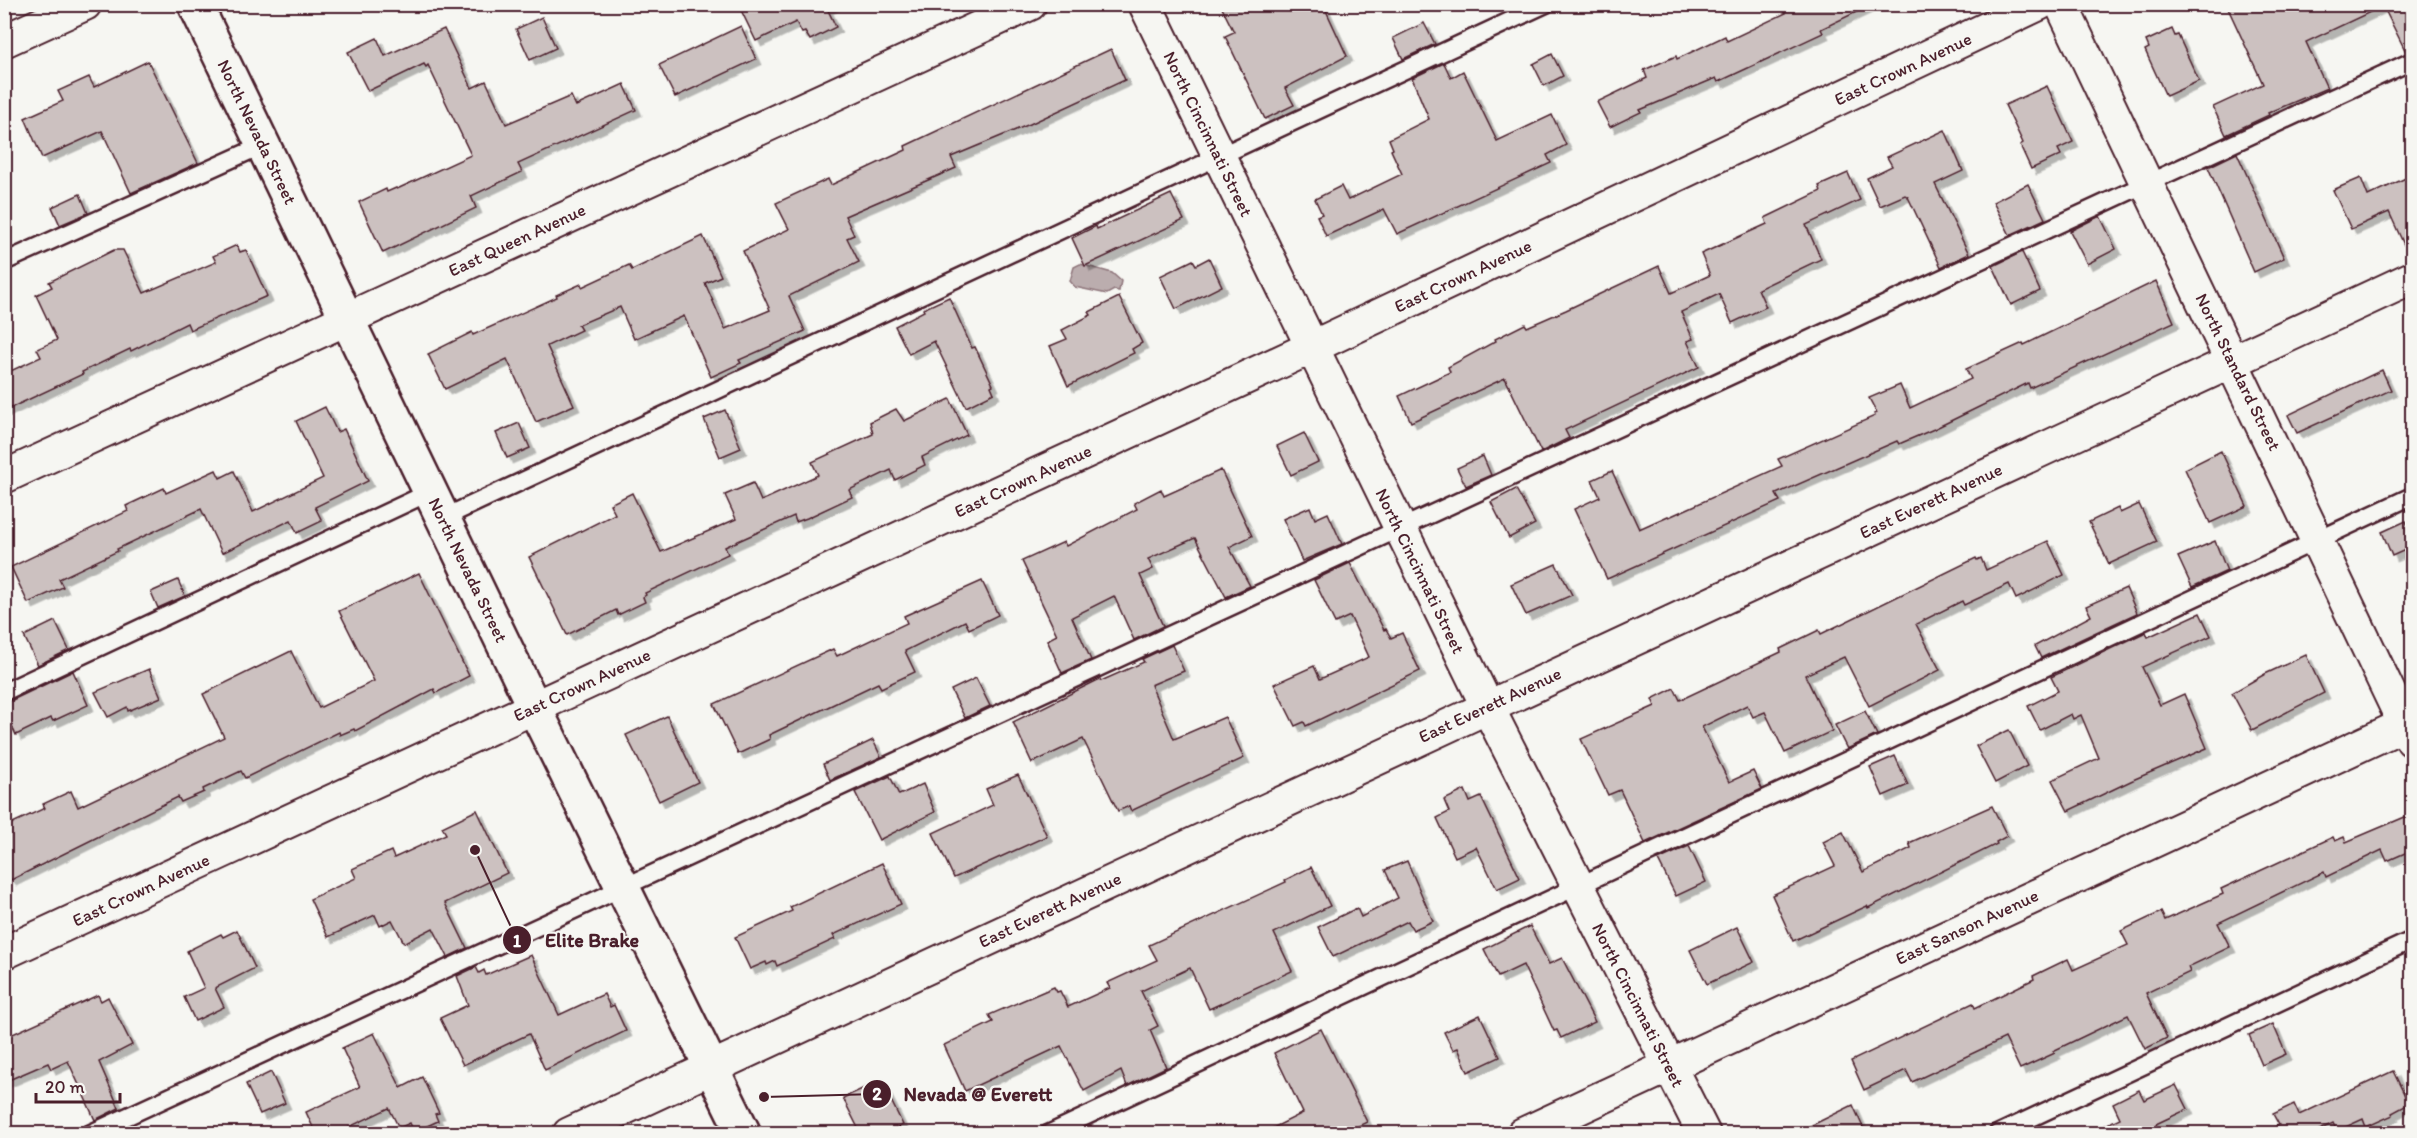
<svg xmlns="http://www.w3.org/2000/svg" width="2417" height="1138" font-family="Itim,sans-serif">
<style>
.water{fill:#bbadae;stroke:#8e747a;stroke-width:1.5}
.building{fill:#ccc1c0;stroke:#4a1f2b;stroke-width:1.5;filter:url(#shadow)}
.lines{fill:none;stroke-linecap:round;stroke-linejoin:round}
.service-casing{stroke:#4a1f2b;stroke-width:21}
.minor-casing{stroke:#4a1f2b;stroke-width:36}
.primary-casing{stroke:#4a1f2b;stroke-width:38}
.service{stroke:#f6f6f2;stroke-width:16}
.minor{stroke:#f6f6f2;stroke-width:32}
.primary{stroke:#f6f6f2;stroke-width:33}
.labels{text-anchor:middle;stroke-width:4.5;stroke-linejoin:round;paint-order:stroke}
.street-label{font-size:18px;fill:#4a1f2b;stroke:#f6f6f2}
.leader{fill:none;stroke:#4a1f2b;stroke-width:2}
.callout-dot{fill:#4a1f2b;stroke:#f6f6f2;stroke-width:2}
.mark-label{font-size:18px;text-anchor:middle;font-weight:bold;fill:#fff}
.callout-label{font-size:20px;text-anchor:middle;font-weight:bold;fill:#4a1f2b;stroke:#f6f6f2;stroke-width:4.5;stroke-linejoin:round;paint-order:stroke}
</style>
<defs>
<filter id="shadow"><feDropShadow dx="5.5" dy="5.5" stdDeviation="0" flood-color="#0004"/></filter>
</defs>
<rect width="100%" height="100%" fill="#f6f6f2"/>
<filter id="ink" filterUnits="userSpaceOnUse"><feTurbulence type="fractalNoise" baseFrequency=".0167" numOctaves="2"/><feDisplacementMap in="SourceGraphic" scale="12" xChannelSelector="R" yChannelSelector="G"/><feConvolveMatrix kernelMatrix="1 2 1 2 8 2 1 2 1" color-interpolation-filters="sRGB"/></filter>
<g filter="url(#ink)">
<polygon class="water" points="1080,264 1112,273 1121,281 1119,291 1114,290 1107,294 1075,287 1070,281 1074,267"/>
<g class="building">
<polygon points="738,4 835,4 827,8 836,27 810,40 805,32 802,33 796,22 756,41"/>
<polygon points="1220,4 1323,4 1347,56 1285,88 1294,105 1265,119 1225,36 1234,32"/>
<polygon points="1782,4 1873,4 1821,29 1823,33 1718,82 1716,78 1640,110 1641,112 1610,127 1597,102 1647,78 1644,70 1676,56 1677,59 1725,36 1727,41 1786,13"/>
<polygon points="2226,4 2412,4 2412,51 2406,52 2383,6 2306,42 2327,88 2268,113 2269,115 2226,135 2213,107 2263,84"/>
<polygon points="542,17 556,48 530,60 516,29"/>
<polygon points="1424,23 1435,44 1403,59 1393,38"/>
<polygon points="741,26 756,59 675,97 659,65"/>
<polygon points="444,29 472,88 486,81 506,124 571,96 576,106 624,84 636,110 518,164 522,172 471,196 476,208 383,253 359,202 386,189 387,192 396,188 397,189 471,155 428,65 426,67 424,64 368,91 348,52 377,38 385,56"/>
<polygon points="2172,29 2175,36 2178,35 2199,81 2166,96 2145,50 2149,48 2146,41"/>
<polygon points="1111,49 1125,80 1030,124 951,157 956,168 845,216 854,235 847,238 859,262 789,296 805,331 739,360 741,363 711,377 684,316 634,339 620,307 578,325 581,330 547,346 574,405 536,422 507,359 445,389 428,354 472,332 473,335 557,297 556,295 581,284 582,287 629,265 632,270 703,236 721,276 705,283 725,329 770,310 743,251 789,229 776,203 828,179 831,185 906,150 905,146"/>
<polygon points="1552,54 1563,76 1544,86 1533,64"/>
<polygon points="148,61 198,163 131,193 102,131 42,158 25,118 63,101 58,91 89,77 94,87"/>
<polygon points="1444,63 1451,78 1463,71 1497,141 1552,115 1566,145 1547,155 1551,163 1397,234 1384,209 1326,236 1317,216 1322,214 1315,199 1341,186 1348,200 1402,174 1391,150 1393,149 1389,139 1429,119 1412,78"/>
<polygon points="2047,86 2073,142 2058,149 2061,155 2031,169 2020,145 2023,143 2005,105"/>
<polygon points="1945,130 1963,171 1935,184 1969,254 1941,267 1908,197 1905,195 1880,206 1867,178 1892,166 1887,157"/>
<polygon points="2237,153 2284,258 2254,272 2208,167"/>
<polygon points="1848,173 1860,200 1806,225 1821,259 1758,289 1766,307 1732,323 1719,294 1681,312 1693,339 1687,341 1699,367 1565,430 1569,438 1541,452 1505,378 1411,422 1399,396 1450,372 1448,367 1496,341 1495,339 1525,324 1527,327 1566,310 1659,266 1671,293 1710,275 1701,254 1767,224 1765,218 1821,191 1819,186"/>
<polygon points="2412,175 2412,260 2411,260 2389,212 2351,229 2333,190 2361,178 2368,196"/>
<polygon points="2028,184 2045,219 2010,235 1993,202"/>
<polygon points="80,194 88,213 60,225 52,207"/>
<polygon points="1171,194 1184,220 1085,266 1072,238 1096,226 1097,229"/>
<polygon points="2100,216 2116,249 2087,264 2070,231"/>
<polygon points="237,245 240,252 246,250 267,296 190,330 187,323 131,351 130,349 82,372 83,374 4,411 4,374 41,357 37,349 57,340 36,295 52,287 49,282 114,250 123,250 144,293 216,262 213,256"/>
<polygon points="2022,252 2040,291 2011,305 1993,266"/>
<polygon points="1209,258 1222,286 1176,309 1160,276 1193,260 1196,265"/>
<polygon points="2156,281 2174,322 2030,388 2028,383 1934,429 1899,444 1897,441 1776,494 1780,501 1607,579 1574,509 1600,497 1592,480 1612,471 1639,529 1668,516 1669,517 1782,466 1778,459 1875,416 1874,414 1877,413 1869,398 1900,385 1910,408 1971,379 1966,369 2023,343 2024,345"/>
<polygon points="949,297 972,348 975,347 993,385 991,386 994,393 966,407 934,341 909,354 895,326 924,311 923,309"/>
<polygon points="1119,297 1142,343 1132,349 1134,353 1068,386 1050,346 1067,339 1062,330 1091,315 1089,312"/>
<polygon points="2382,370 2391,390 2297,433 2288,415"/>
<polygon points="950,399 967,435 922,457 925,465 895,480 891,470 849,490 852,497 807,518 796,522 794,516 725,547 728,554 645,593 646,595 643,597 645,602 618,615 616,610 567,635 529,557 615,514 610,504 632,493 661,552 736,519 725,495 753,483 761,501 818,475 812,462 873,434 870,422 896,409 904,421"/>
<polygon points="325,407 337,432 344,429 368,481 315,507 322,521 297,533 291,520 222,553 201,509 117,549 118,551 59,579 63,587 28,603 11,567 128,511 126,506 164,488 166,493 216,470 220,478 234,471 253,512 323,478 296,421"/>
<polygon points="725,410 741,448 720,457 704,419"/>
<polygon points="519,423 530,448 507,458 496,433"/>
<polygon points="1304,433 1318,462 1291,475 1277,446"/>
<polygon points="2221,451 2247,506 2210,523 2185,469"/>
<polygon points="1483,456 1491,475 1466,486 1457,468"/>
<polygon points="1221,470 1252,536 1229,547 1250,586 1226,597 1195,538 1148,559 1153,569 1140,575 1163,626 1134,640 1114,596 1072,617 1091,660 1062,673 1047,640 1057,635 1022,561 1064,542 1066,546 1137,509 1134,503 1161,489 1164,496"/>
<polygon points="1516,489 1535,524 1509,538 1491,502"/>
<polygon points="2139,504 2157,542 2109,564 2089,522 2118,508 2120,513"/>
<polygon points="1310,507 1315,519 1328,513 1342,544 1302,561 1283,519"/>
<polygon points="2406,521 2412,535 2412,547 2392,556 2382,532"/>
<polygon points="2048,541 2064,575 2016,599 2009,584 1964,605 1962,601 1916,624 1940,670 1869,706 1844,657 1805,675 1832,731 1785,753 1765,712 1753,717 1747,705 1702,727 1729,782 1753,771 1762,789 1645,843 1620,790 1608,795 1581,739 1655,706 1652,699 1674,688 1680,700 1781,652 1780,649 1819,630 1821,634 1976,558 1977,560 1981,558 1986,570"/>
<polygon points="2215,541 2227,571 2192,587 2178,557"/>
<polygon points="1350,563 1384,630 1386,629 1391,638 1402,633 1420,671 1306,726 1304,722 1295,726 1274,684 1314,666 1320,679 1369,657 1350,616 1335,623 1314,580"/>
<polygon points="1556,564 1572,595 1526,615 1511,584"/>
<polygon points="419,573 469,676 436,693 434,689 355,731 354,729 340,735 339,732 245,778 241,771 203,789 204,792 181,802 178,797 11,880 4,867 4,827 45,808 43,804 71,791 78,807 224,737 203,694 291,651 319,708 374,681 339,611"/>
<polygon points="178,580 185,596 158,608 151,592"/>
<polygon points="982,581 998,615 969,629 965,621 905,651 915,672 881,688 878,683 769,735 770,739 738,754 714,704 833,649 837,656 907,623 904,616"/>
<polygon points="2126,588 2137,613 2041,658 2035,646 2091,616 2086,606"/>
<polygon points="2200,613 2211,636 2142,667 2160,705 2184,694 2207,748 2135,779 2068,811 2052,780 2099,758 2081,715 2073,719 2071,714 2040,730 2028,706 2058,691 2051,677 2146,632 2148,637"/>
<polygon points="55,621 69,650 38,665 24,636"/>
<polygon points="1172,645 1184,671 1151,685 1174,739 1225,717 1244,758 1131,811 1129,806 1118,811 1083,739 1032,763 1013,722 1100,679 1101,681 1144,662 1142,659"/>
<polygon points="2306,655 2324,693 2252,730 2232,693 2265,674"/>
<polygon points="149,669 161,697 128,711 127,707 108,717 95,692"/>
<polygon points="73,671 88,705 53,721 51,718 16,735 4,710 4,704"/>
<polygon points="976,678 990,706 965,718 951,690"/>
<polygon points="1865,711 1877,735 1847,749 1835,725"/>
<polygon points="667,716 698,782 659,801 626,735"/>
<polygon points="2009,730 2027,766 1995,783 1976,746"/>
<polygon points="873,740 881,757 830,780 823,764"/>
<polygon points="1895,756 1908,785 1883,796 1870,767"/>
<polygon points="1018,775 1047,836 954,878 933,833 993,805 986,789"/>
<polygon points="890,776 899,795 923,784 935,812 879,840 855,792"/>
<polygon points="1465,790 1470,802 1481,797 1520,878 1497,889 1476,847 1455,857 1437,818 1449,812 1444,800"/>
<polygon points="1992,806 2007,836 1996,842 1997,844 1868,908 1867,906 1793,941 1772,895 1835,866 1823,842 1843,832 1863,872 1911,848 1909,843"/>
<polygon points="477,810 507,873 445,903 467,948 448,957 433,928 404,943 392,920 380,926 375,915 328,937 310,899 356,878 352,869 391,851 394,858 446,834 442,827"/>
<polygon points="2412,814 2412,835 2409,837 2412,850 2387,861 2382,850 2326,877 2324,872 2218,923 2230,947 2188,967 2190,972 2146,993 2167,1038 2145,1049 2128,1015 2053,1051 2055,1053 2020,1069 2005,1038 1912,1082 1906,1070 1864,1090 1851,1061 1973,1003 1975,1008 2034,979 2033,976 2068,959 2073,970 2128,945 2121,931 2161,912 2165,920 2223,894 2221,889 2333,837 2335,841 2344,837 2346,842"/>
<polygon points="1689,846 1706,882 1676,896 1658,860"/>
<polygon points="1407,861 1433,921 1413,930 1408,921 1333,957 1318,927 1357,908 1361,917 1398,898 1385,870"/>
<polygon points="882,863 901,904 833,935 835,939 777,966 775,961 767,965 766,962 750,969 735,937 792,911 790,907"/>
<polygon points="1311,867 1330,906 1274,933 1292,971 1209,1009 1190,968 1141,991 1158,1026 1150,1030 1166,1067 1127,1086 1121,1071 1084,1091 1061,1046 965,1091 944,1045 993,1022 989,1015 1054,987 1057,992 1060,991 1068,1007 1110,988 1107,983 1157,960 1149,945 1286,882 1285,880"/>
<polygon points="1530,926 1549,964 1562,958 1595,1022 1561,1038 1557,1030 1554,1031 1523,965 1498,977 1484,949"/>
<polygon points="1737,927 1754,962 1707,984 1690,950"/>
<polygon points="237,930 255,968 215,988 224,1007 195,1021 184,997 204,988 187,951 221,934 223,937"/>
<polygon points="531,955 559,1015 604,994 610,1007 614,1005 626,1031 545,1070 529,1034 463,1065 440,1018 468,1005 457,976 476,967 479,973 484,970 486,975"/>
<polygon points="98,995 101,1001 108,997 132,1045 99,1062 119,1108 95,1120 68,1061 51,1069 48,1063 4,1082 4,1038"/>
<polygon points="1480,1015 1500,1057 1468,1072 1458,1048 1453,1050 1444,1032"/>
<polygon points="2273,1024 2286,1054 2262,1065 2249,1035"/>
<polygon points="1321,1029 1367,1122 1342,1134 1261,1134 1303,1113 1274,1053"/>
<polygon points="374,1033 401,1088 422,1077 439,1113 435,1114 438,1121 414,1132 410,1123 399,1128 389,1108 349,1127 352,1134 316,1134 306,1112 360,1087 342,1048"/>
<polygon points="2393,1071 2409,1104 2392,1113 2393,1115 2366,1127 2363,1119 2337,1131 2333,1123 2312,1134 2261,1134 2279,1125 2273,1114 2294,1104 2299,1115"/>
<polygon points="271,1072 285,1103 260,1114 246,1084"/>
<polygon points="881,1080 903,1125 885,1134 861,1134 843,1098"/>
<polygon points="2176,1085 2188,1109 2156,1124 2160,1134 2086,1134 2120,1118 2113,1103 2139,1090 2144,1100"/>
<polygon points="1853,1105 1866,1134 1794,1134"/>
</g>
<g class="lines">
<g class="service-casing">
<g id="service">
<polyline points="4,262 263,145"/>
<polyline points="443,518 1546,4"/>
<polyline points="4,692 430,492"/>
<polyline points="89,1134 2412,61"/>
<polyline points="1048,1134 2412,496"/>
<polyline points="1997,1134 2412,940"/>
</g>
</g>
<g class="minor-casing">
<g id="minor">
<polyline points="1145,4 1487,706 1704,1134"/>
<polyline points="2061,4 2412,740"/>
<polyline points="4,41 85,4"/>
<polyline points="4,477 1030,4"/>
<polyline points="4,953 1310,348 2039,4"/>
<polyline points="569,1134 2412,278"/>
<polyline points="1523,1134 2412,721"/>
</g>
</g>
<g class="primary-casing">
<polyline id="primary" points="195,4 534,707 744,1134"/>
</g>
<use href="#service" class="service"/>
<use href="#minor" class="minor"/>
<use href="#primary" class="primary"/>
</g>
</g>
<g class="labels">
<g class="street-label">
<text transform="translate(1903 69) rotate(-25)" y="6">East Crown Avenue</text>
<text transform="translate(257 132) rotate(64)" y="6">North Nevada Street</text>
<text transform="translate(1208 134) rotate(64)" y="6">North Cincinnati Street</text>
<text transform="translate(517 240) rotate(-25)" y="6">East Queen Avenue</text>
<text transform="translate(1463 276) rotate(-25)" y="6">East Crown Avenue</text>
<text transform="translate(2238 372) rotate(64)" y="6">North Standard Street</text>
<text transform="translate(1023 481) rotate(-25)" y="6">East Crown Avenue</text>
<text transform="translate(1931 501) rotate(-25)" y="6">East Everett Avenue</text>
<text transform="translate(468 570) rotate(64)" y="6">North Nevada Street</text>
<text transform="translate(1420 571) rotate(64)" y="6">North Cincinnati Street</text>
<text transform="translate(582 685) rotate(-25)" y="6">East Crown Avenue</text>
<text transform="translate(1490 705) rotate(-25)" y="6">East Everett Avenue</text>
<text transform="translate(141 890) rotate(-25)" y="6">East Crown Avenue</text>
<text transform="translate(1050 910) rotate(-25)" y="6">East Everett Avenue</text>
<text transform="translate(1967 927) rotate(-25)" y="6">East Sanson Avenue</text>
<text transform="translate(1638 1005) rotate(63)" y="6">North Cincinnati Street</text>
</g>
</g>
<path class="leader" d="M475 850L517 940M764 1097L877 1094"/>
<g class="callout-dot">
<circle cx="475" cy="850" r="6"/>
<circle cx="764" cy="1097" r="6"/>
<circle cx="517" cy="940" r="15"/>
<circle cx="877" cy="1094" r="15"/>
</g>
<g class="mark-label">
<text x="517" y="947">1</text>
<text x="877" y="1100">2</text>
</g>
<g class="callout-label">
<text x="592" y="947">Elite Brake</text>
<text x="978" y="1101">Nevada @ Everett</text>
</g>
<rect width="2417" height="1138" fill="none" stroke="#f6f6f2" stroke-width="24"/>
<rect x="12" y="12" width="2393" height="1114" fill="none" stroke="#4a1f2b" stroke-width="2" filter="url(#ink)"/>
<path d="M36 1093v9h84v-9" fill="none" stroke="#4a1f2b" stroke-width="3"/>
<text x="45" y="1093" font-size="18" fill="#4a1f2b" stroke="#f6f6f2" stroke-width="4.5" paint-order="stroke">20 m</text>
</svg>
